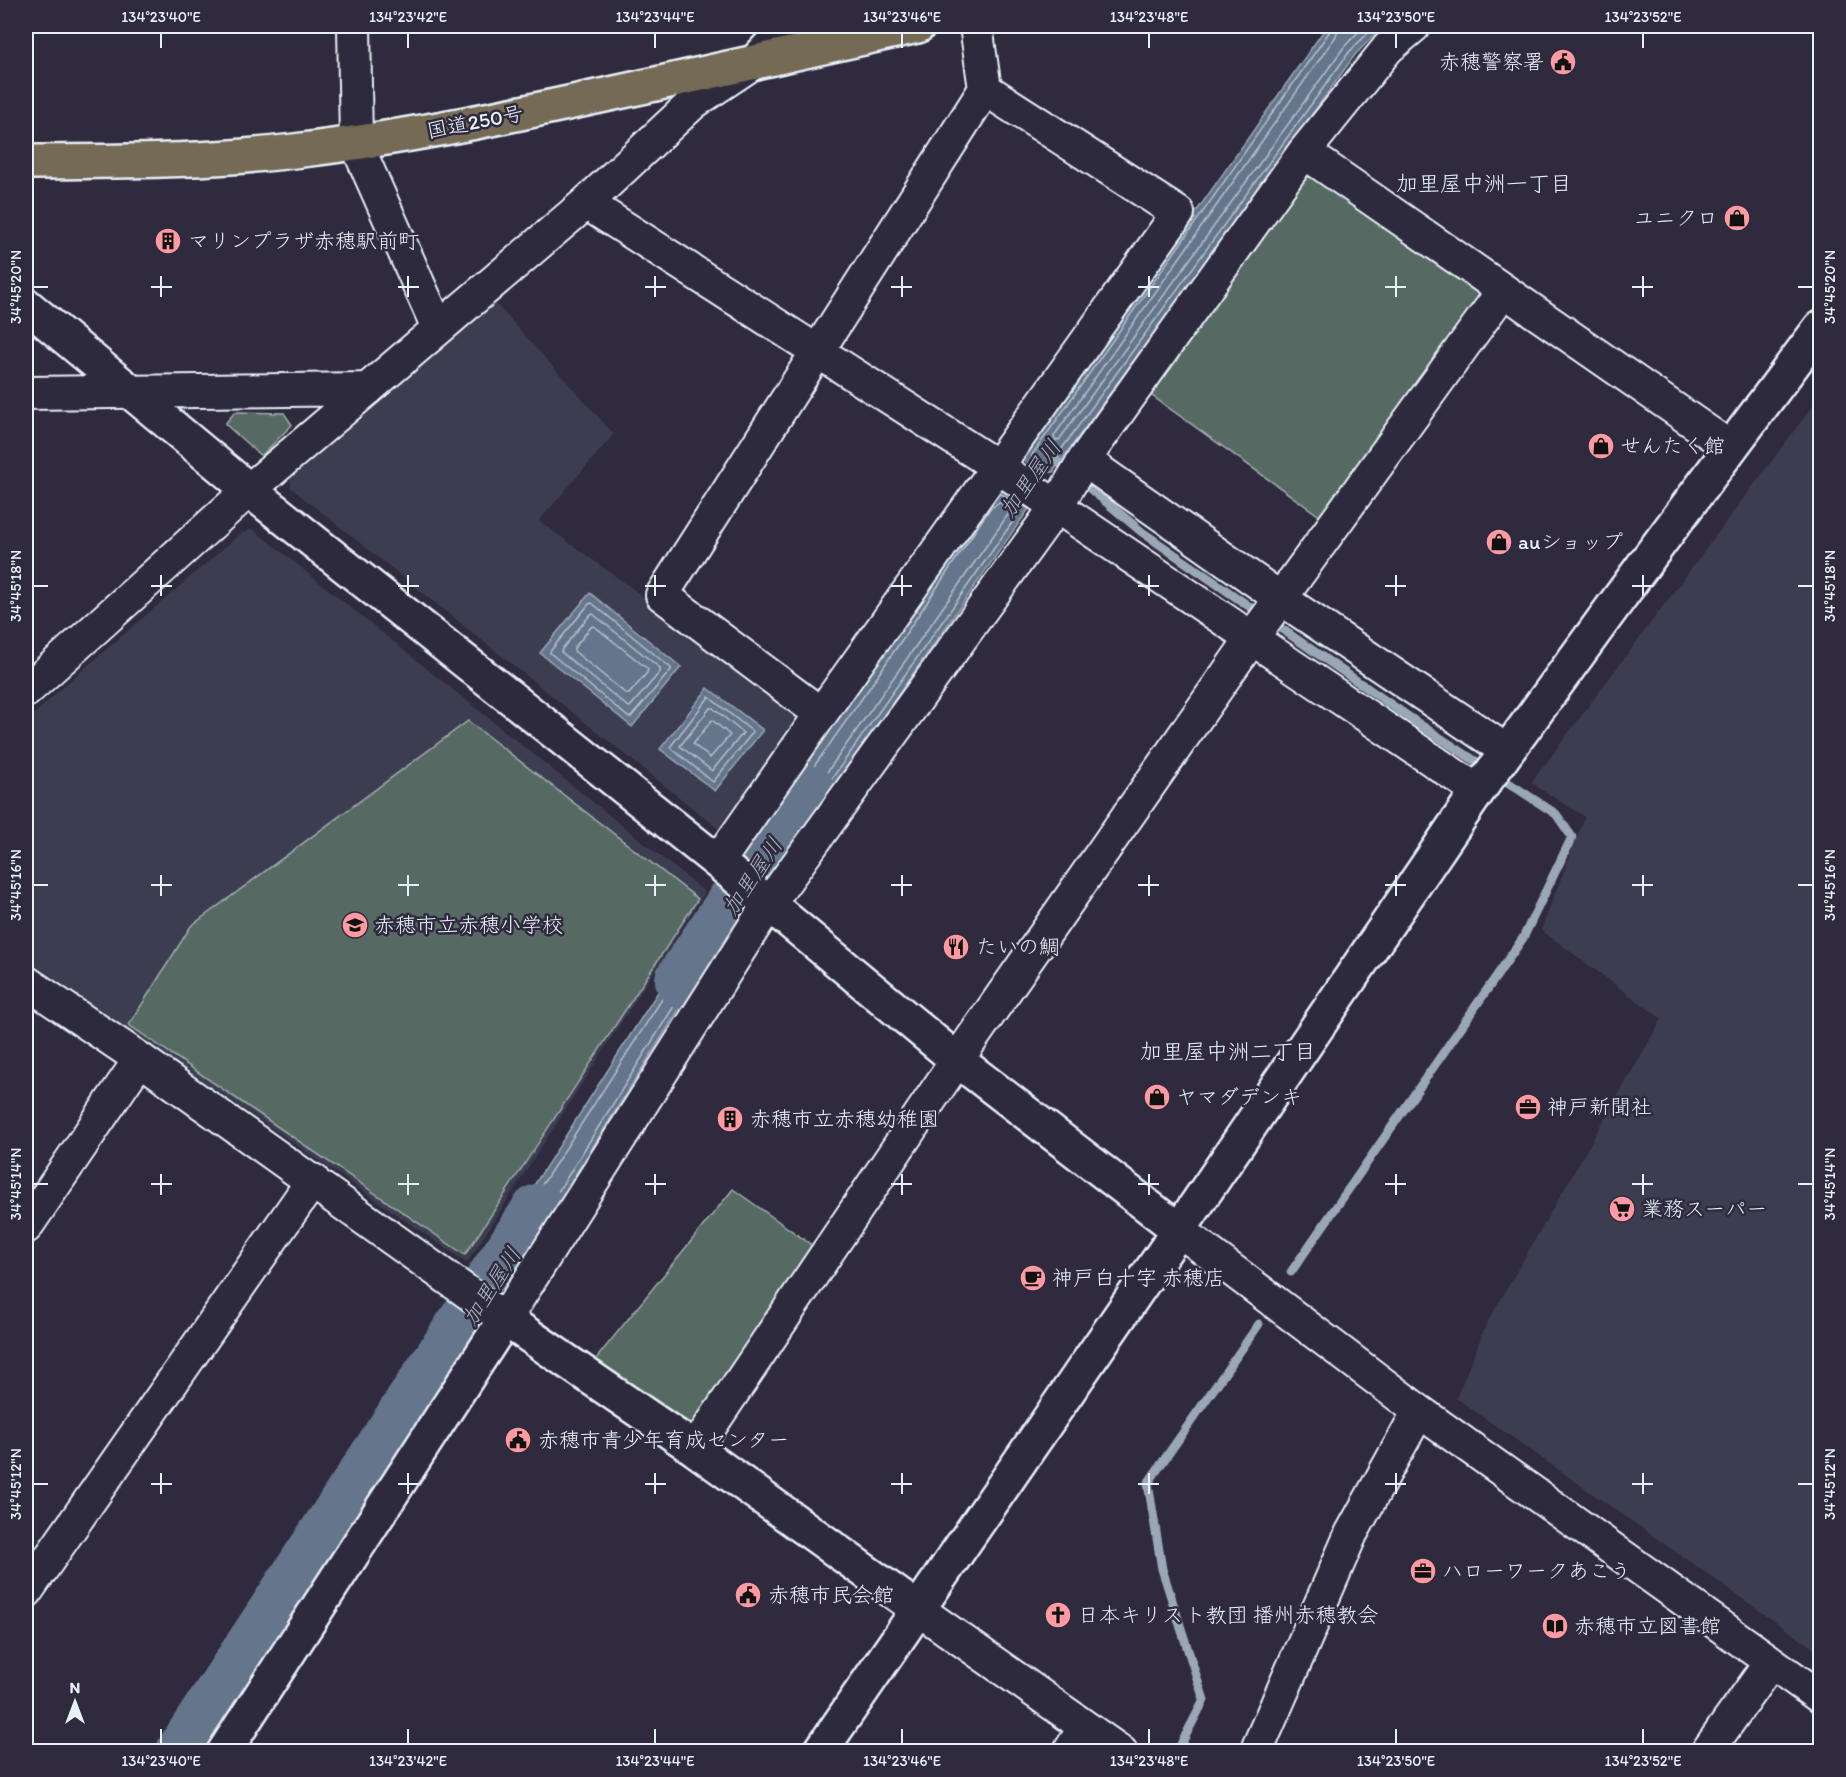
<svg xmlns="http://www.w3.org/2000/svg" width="1846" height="1777" font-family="Itim,'Klee One',sans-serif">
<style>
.built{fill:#3e3c51}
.green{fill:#576b64;stroke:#a0aeae;stroke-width:1.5}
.water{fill:#65768c;stroke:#99a7b7;stroke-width:1.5}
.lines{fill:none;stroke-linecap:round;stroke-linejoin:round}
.shore{stroke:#b4c0cd;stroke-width:1.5}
.stream{stroke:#99a7b7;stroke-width:9}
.river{stroke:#65768c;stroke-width:58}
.minor-casing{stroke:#e8f1f8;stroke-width:36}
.tertiary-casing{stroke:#e8f1f8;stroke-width:38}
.trunk-casing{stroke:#e8f1f8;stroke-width:38}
.minor{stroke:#2f2a3d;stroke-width:32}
.tertiary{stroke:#2f2a3d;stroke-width:33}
.trunk{stroke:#756b55;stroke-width:33}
.ticks{fill:none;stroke:#e8f1f8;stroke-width:2}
.labels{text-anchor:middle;stroke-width:5;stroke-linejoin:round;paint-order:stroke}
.poi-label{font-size:21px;fill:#e8f1f8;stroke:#2f2a3d;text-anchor:start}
.street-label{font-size:21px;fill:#e8f1f8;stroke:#2f2a3d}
.neighbourhood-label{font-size:22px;fill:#e8f1f8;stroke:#2f2a3d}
.water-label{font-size:22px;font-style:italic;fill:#a6b4c2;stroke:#2f2a3d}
.neatline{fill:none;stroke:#e8f1f8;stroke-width:2}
.ticks-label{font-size:15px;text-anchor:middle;fill:#e8f1f8}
</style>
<rect width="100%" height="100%" fill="#2f2a3d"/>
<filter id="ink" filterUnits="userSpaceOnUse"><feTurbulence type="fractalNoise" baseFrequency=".0167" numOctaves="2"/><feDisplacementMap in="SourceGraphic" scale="12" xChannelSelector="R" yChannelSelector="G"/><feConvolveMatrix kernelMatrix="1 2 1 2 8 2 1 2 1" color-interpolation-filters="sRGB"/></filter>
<g filter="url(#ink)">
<path class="built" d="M 496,304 L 614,434 L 539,521 L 798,708 L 798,726 L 725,834 L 291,488 L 290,475 Z
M 1820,396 L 1820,1653 L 1456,1398 L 1487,1323 L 1662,1019 L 1541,930 L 1585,817 L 1531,783 Z
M 253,529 L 705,892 L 467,1263 L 26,959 L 26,722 L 64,686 L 240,534 Z"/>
<path class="green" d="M 1316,175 L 1478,287 L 1479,305 L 1325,520 L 1148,393 L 1302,179 Z
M 235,412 L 284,413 L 292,425 L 261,456 L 225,424 Z
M 468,721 L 698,899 L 465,1255 L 129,1025 L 191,926 Z
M 733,1189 L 813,1246 L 696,1428 L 595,1360 Z"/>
<path class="water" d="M 1327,26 L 1383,26 L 1355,55 L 1053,472 L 1041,473 L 1022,459 Z
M 998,484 L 1031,506 L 779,864 L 769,867 L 742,844 Z
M 590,593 L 681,667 L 632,727 L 540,653 Z
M 708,688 L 763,730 L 715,791 L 660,749 Z
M 715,903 L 735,920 L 508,1282 L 496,1283 L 479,1271 Z"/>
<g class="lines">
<path class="shore" d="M 1331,26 L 1330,31 L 1032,455 L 1032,459 L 1042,466 L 1050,465 L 1350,51 L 1375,26
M 1339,26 L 1336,36 L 1054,436 L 1055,440 L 1059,440 L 1344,47 L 1364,26
M 999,502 L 1010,509 L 1010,512 L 773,849 L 769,849 L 762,843 L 762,840 L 870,687 L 989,510 Z
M 592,603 L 671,668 L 671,670 L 631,717 L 628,717 L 550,653 L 551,650 L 589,604 Z
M 593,614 L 660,668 L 660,672 L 630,707 L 627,706 L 561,652 L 562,649 L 590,615 Z
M 594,626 L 648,669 L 647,673 L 629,694 L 626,694 L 574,651 L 574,648 L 591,627 Z
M 709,697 L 753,732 L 713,782 L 670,747 Z
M 710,708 L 713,708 L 743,733 L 712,771 L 680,746 Z
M 712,720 L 730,735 L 710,758 L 693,744 Z
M 751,844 L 770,860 L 776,858 L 1021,510 L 1020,506 L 1000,493
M 717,914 L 726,920 L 726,923 L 506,1275 L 497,1277 L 489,1271 L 489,1267 Z"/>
<path class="stream" d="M 1051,456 L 1142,532 L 1419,724 L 1556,814 L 1572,837 L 1523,938 L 1291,1272
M 1177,1752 L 1204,1700 L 1162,1569 L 1148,1483 L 1259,1324"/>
<path class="river" d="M 684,980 L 808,794
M 185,1752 L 539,1213"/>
<defs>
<path id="minor" d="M 354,26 L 356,143 L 438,328
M 1304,152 L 1731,448
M 586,203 L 998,467 L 1478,791
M 26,393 L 368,389
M 1084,460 L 1280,598 L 1507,751
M 26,691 L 249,490 L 586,203 L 693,103 L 753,63
M 821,714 L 662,595 L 985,89 L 976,26
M 718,862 L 821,714 L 1178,213 L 985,89
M 26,982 L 140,1059 L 505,1319 L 768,905 L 1056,507 L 1084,460 L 1304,152 L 1388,48 L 1414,26
M 26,1227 L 140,1059
M 1179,1230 L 1419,1411 L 1820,1697
M 695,1449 L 957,1060 L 1252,638 L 1503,291
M 26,1592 L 313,1180
M 919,1610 L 1121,1752
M 1069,1752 L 1085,1727
M 1256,1752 L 1351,1534 L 1419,1411
M 1707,1752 L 1770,1663"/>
<path id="tertiary" d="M 755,62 L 788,26
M 26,305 L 249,490 L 718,862 L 957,1060 L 1179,1230
M 224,1752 L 505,1319 L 695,1449 L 919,1610
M 820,1752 L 1179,1230 L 1478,791 L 1653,552 L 1820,328"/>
<path id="trunk" d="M 26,162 C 114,161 205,162 294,151 C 414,137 533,111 651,85 C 740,65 829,45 918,26"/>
</defs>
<use href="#minor" class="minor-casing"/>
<use href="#tertiary" class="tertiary-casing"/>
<use href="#trunk" class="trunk-casing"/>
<use href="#minor" class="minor"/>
<use href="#tertiary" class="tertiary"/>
<use href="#trunk" class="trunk"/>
</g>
</g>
<path class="ticks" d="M 161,33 L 161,48M 408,33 L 408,48M 655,33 L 655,48M 902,33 L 902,48M 1149,33 L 1149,48M 1396,33 L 1396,48M 1643,33 L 1643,48M 161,276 L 161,297M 408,276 L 408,297M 655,276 L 655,297M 902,276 L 902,297M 1149,276 L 1149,297M 1396,276 L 1396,297M 1643,276 L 1643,297M 33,287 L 48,287M 151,287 L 172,287M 398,287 L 419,287M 645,287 L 666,287M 891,287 L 912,287M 1138,287 L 1159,287M 1385,287 L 1406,287M 1632,287 L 1653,287M 1798,287 L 1813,287M 161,575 L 161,596M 408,575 L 408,596M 655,575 L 655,596M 902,575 L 902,596M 1149,575 L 1149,596M 1396,575 L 1396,596M 1643,575 L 1643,596M 33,586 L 48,586M 151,586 L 172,586M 398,586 L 419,586M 645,586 L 666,586M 891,586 L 912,586M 1138,586 L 1159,586M 1385,586 L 1406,586M 1632,586 L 1653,586M 1798,586 L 1813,586M 161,875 L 161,896M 408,875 L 408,896M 655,875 L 655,896M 902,875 L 902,896M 1149,875 L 1149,896M 1396,875 L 1396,896M 1643,875 L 1643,896M 33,885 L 48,885M 151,885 L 172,885M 398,885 L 419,885M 645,885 L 666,885M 891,885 L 912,885M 1138,885 L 1159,885M 1385,885 L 1406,885M 1632,885 L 1653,885M 1798,885 L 1813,885M 161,1174 L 161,1195M 408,1174 L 408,1195M 655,1174 L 655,1195M 902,1174 L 902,1195M 1149,1174 L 1149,1195M 1396,1174 L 1396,1195M 1643,1174 L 1643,1195M 33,1184 L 48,1184M 151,1184 L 172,1184M 398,1184 L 419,1184M 645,1184 L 666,1184M 891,1184 L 912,1184M 1138,1184 L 1159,1184M 1385,1184 L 1406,1184M 1632,1184 L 1653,1184M 1798,1184 L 1813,1184M 161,1473 L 161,1494M 408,1473 L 408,1494M 655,1473 L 655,1494M 902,1473 L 902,1494M 1149,1473 L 1149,1494M 1396,1473 L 1396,1494M 1643,1473 L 1643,1494M 33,1484 L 48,1484M 151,1484 L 172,1484M 398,1484 L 419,1484M 645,1484 L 666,1484M 891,1484 L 912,1484M 1138,1484 L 1159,1484M 1385,1484 L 1406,1484M 1632,1484 L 1653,1484M 1798,1484 L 1813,1484M 161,1729 L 161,1744M 408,1729 L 408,1744M 655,1729 L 655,1744M 902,1729 L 902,1744M 1149,1729 L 1149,1744M 1396,1729 L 1396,1744M 1643,1729 L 1643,1744"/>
<defs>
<symbol id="civic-disc" viewBox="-11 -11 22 22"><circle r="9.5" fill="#ff9aa2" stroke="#2f2a3d"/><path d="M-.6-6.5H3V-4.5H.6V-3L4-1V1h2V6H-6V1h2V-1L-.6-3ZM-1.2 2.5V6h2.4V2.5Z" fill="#111"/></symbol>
<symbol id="shop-disc" viewBox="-11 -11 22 22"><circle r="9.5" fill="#ff9aa2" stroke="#2f2a3d"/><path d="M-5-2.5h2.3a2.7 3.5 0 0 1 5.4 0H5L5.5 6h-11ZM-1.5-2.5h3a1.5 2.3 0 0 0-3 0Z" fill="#111"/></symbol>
<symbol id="building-disc" viewBox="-11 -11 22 22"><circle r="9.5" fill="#ff9aa2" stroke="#2f2a3d"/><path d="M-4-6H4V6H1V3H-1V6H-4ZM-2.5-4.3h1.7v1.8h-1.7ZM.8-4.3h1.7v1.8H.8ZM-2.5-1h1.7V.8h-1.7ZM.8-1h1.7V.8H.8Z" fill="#111"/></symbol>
<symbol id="school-disc" viewBox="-11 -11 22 22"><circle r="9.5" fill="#ff9aa2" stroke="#2f2a3d"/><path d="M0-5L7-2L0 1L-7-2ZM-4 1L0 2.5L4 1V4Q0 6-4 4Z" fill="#111"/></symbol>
<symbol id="restaurant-disc" viewBox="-11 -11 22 22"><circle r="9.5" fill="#ff9aa2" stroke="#2f2a3d"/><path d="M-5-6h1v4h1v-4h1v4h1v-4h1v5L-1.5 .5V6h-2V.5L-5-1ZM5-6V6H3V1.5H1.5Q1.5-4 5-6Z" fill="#111"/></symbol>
<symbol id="office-disc" viewBox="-11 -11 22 22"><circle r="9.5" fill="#ff9aa2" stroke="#2f2a3d"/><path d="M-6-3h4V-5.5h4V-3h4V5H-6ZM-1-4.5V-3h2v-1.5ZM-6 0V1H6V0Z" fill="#111"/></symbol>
<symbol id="supermarket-disc" viewBox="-11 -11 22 22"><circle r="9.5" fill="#ff9aa2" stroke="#2f2a3d"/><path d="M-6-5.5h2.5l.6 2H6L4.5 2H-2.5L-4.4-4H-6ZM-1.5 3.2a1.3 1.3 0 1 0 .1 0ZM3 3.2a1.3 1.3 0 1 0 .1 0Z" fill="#111"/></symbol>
<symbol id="cafe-disc" viewBox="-11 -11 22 22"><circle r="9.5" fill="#ff9aa2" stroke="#2f2a3d"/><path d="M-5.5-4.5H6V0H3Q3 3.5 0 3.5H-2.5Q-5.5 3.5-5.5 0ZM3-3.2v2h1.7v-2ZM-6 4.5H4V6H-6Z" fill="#111"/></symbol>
<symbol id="church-disc" viewBox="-11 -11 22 22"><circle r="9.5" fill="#ff9aa2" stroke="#2f2a3d"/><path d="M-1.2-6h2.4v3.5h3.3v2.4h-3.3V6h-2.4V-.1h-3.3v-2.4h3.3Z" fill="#111"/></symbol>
<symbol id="library-disc" viewBox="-11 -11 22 22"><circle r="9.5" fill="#ff9aa2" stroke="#2f2a3d"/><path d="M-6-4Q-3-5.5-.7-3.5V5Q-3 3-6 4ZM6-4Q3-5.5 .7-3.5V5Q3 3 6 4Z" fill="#111"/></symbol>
</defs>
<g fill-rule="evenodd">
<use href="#civic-disc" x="1548" y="47" width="30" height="30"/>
<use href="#shop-disc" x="1722" y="203" width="30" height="30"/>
<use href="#building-disc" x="153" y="226" width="30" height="30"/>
<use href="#shop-disc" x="1586" y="431" width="30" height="30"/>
<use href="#shop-disc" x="1484" y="527" width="30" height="30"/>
<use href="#school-disc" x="340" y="910" width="30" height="30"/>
<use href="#restaurant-disc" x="941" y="932" width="30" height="30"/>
<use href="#shop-disc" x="1142" y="1082" width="30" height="30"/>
<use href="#office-disc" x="1513" y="1092" width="30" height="30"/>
<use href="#building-disc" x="715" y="1104" width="30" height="30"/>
<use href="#supermarket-disc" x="1607" y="1194" width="30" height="30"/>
<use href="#cafe-disc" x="1018" y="1263" width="30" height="30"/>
<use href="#civic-disc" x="503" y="1425" width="30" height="30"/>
<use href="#office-disc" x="1408" y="1556" width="30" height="30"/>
<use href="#civic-disc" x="733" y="1580" width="30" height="30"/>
<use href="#church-disc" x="1043" y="1600" width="30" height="30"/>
<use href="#library-disc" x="1540" y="1611" width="30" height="30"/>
</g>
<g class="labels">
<g class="poi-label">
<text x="1544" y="69" text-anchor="end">赤穂警察署</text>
<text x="1718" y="225" text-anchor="end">ユニクロ</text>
<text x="188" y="248">マリンプラザ赤穂駅前町</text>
<text x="1620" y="453">せんたく館</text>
<text x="1518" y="549">auショップ</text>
<text x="374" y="932">赤穂市立赤穂小学校</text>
<text x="976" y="954">たいの鯛</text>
<text x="1176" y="1104">ヤマダデンキ</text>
<text x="1547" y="1114">神戸新聞社</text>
<text x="750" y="1126">赤穂市立赤穂幼稚園</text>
<text x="1642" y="1216">業務スーパー</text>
<text x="1052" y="1285">神戸白十字 赤穂店</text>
<text x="538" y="1447">赤穂市青少年育成センター</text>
<text x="1442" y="1578">ハローワークあこう</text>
<text x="768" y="1602">赤穂市民会館</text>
<text x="1078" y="1622">日本キリスト教団 播州赤穂教会</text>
<text x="1574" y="1633">赤穂市立図書館</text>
</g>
<g class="street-label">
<text transform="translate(475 122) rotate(-11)" y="7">国道250号</text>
</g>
<g class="neighbourhood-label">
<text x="1484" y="191">加里屋中洲一丁目</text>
<text x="1228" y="1059">加里屋中洲二丁目</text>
</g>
<g class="water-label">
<text transform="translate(1030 478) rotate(-55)" y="8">加里屋川</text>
<text transform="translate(752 876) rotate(-56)" y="8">加里屋川</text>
<text transform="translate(491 1286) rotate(-57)" y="8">加里屋川</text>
</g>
</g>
<rect width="1846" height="1777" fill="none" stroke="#2f2a3d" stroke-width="66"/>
<g transform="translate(75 1702)" stroke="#2f2a3d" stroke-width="4.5" paint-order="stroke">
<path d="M0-4.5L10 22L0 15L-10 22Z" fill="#e8f1f8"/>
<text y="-9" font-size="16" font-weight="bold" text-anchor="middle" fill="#e8f1f8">N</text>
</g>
<rect x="33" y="33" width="1780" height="1711" class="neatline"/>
<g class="ticks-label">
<text x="161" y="22">134°23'40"E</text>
<text x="408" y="22">134°23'42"E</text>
<text x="655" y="22">134°23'44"E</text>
<text x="902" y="22">134°23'46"E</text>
<text x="1149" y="22">134°23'48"E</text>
<text x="1396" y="22">134°23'50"E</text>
<text x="1643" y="22">134°23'52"E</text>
<text transform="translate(16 287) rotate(-90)" y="5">34°45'20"N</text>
<text transform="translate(1830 287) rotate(-90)" y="5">34°45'20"N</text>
<text transform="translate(16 586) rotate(-90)" y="5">34°45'18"N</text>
<text transform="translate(1830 586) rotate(-90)" y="5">34°45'18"N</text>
<text transform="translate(16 885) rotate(-90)" y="5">34°45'16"N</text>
<text transform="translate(1830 885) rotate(-90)" y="5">34°45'16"N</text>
<text transform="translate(16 1184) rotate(-90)" y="5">34°45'14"N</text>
<text transform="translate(1830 1184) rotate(-90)" y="5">34°45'14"N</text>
<text transform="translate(16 1484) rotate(-90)" y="5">34°45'12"N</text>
<text transform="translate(1830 1484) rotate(-90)" y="5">34°45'12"N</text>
<text x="161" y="1766">134°23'40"E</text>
<text x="408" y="1766">134°23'42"E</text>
<text x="655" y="1766">134°23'44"E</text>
<text x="902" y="1766">134°23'46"E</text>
<text x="1149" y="1766">134°23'48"E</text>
<text x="1396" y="1766">134°23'50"E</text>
<text x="1643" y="1766">134°23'52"E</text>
</g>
</svg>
